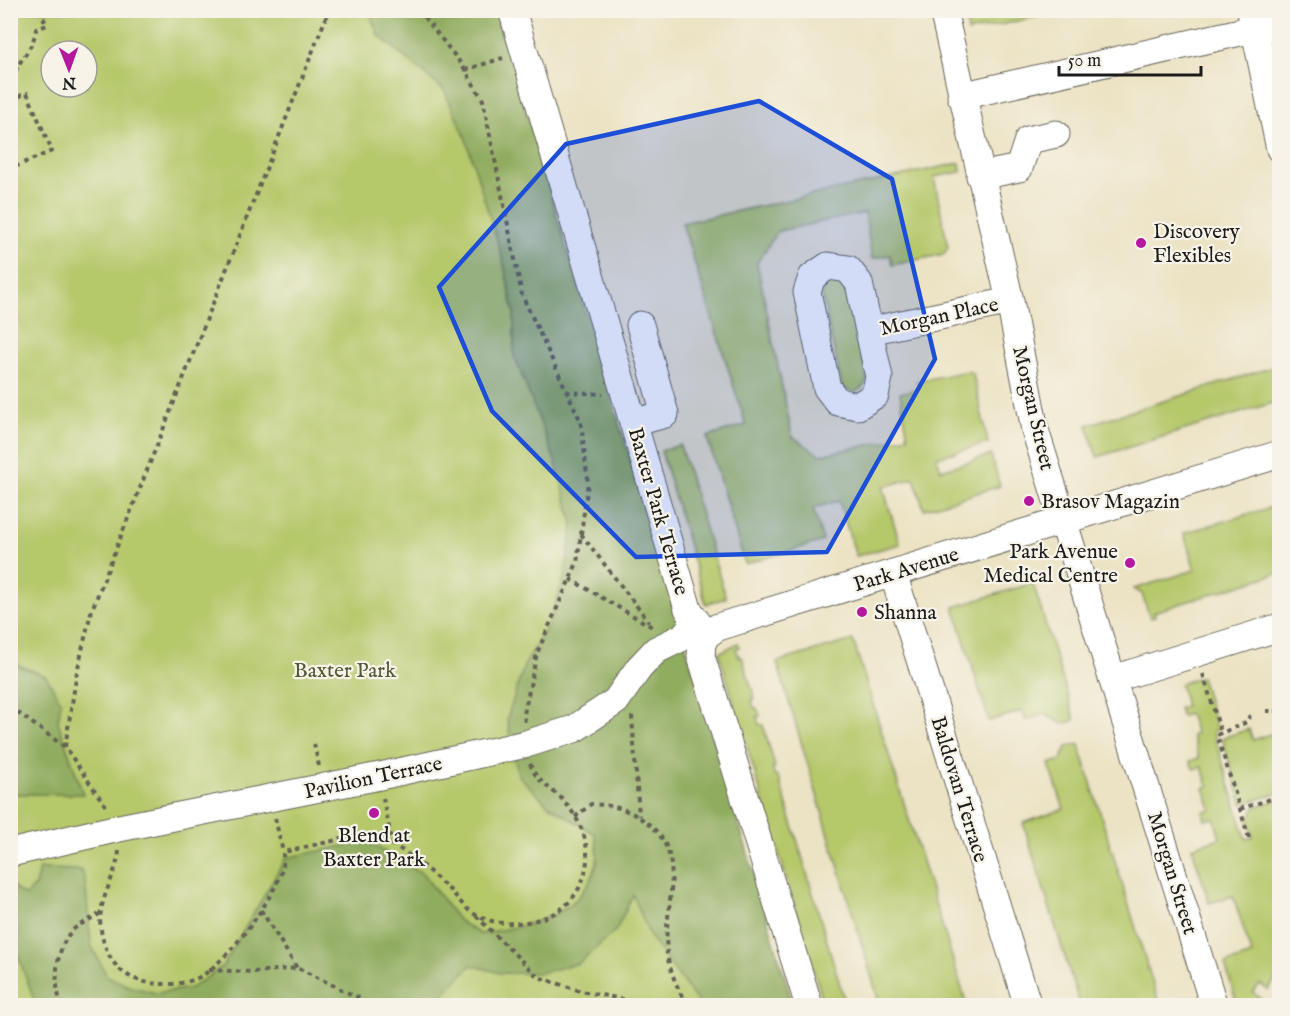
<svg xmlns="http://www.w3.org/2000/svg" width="1290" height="1016" font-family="'IM FELL English',serif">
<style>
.green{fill:#b5c86b;stroke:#687244;stroke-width:1.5;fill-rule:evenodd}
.forest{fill:#90ac5f;stroke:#56643e;stroke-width:1.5}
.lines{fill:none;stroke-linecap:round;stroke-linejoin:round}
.minor-casing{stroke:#656257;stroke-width:29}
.path{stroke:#656257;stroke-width:4;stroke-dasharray:4.5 4.5;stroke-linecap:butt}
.minor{stroke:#fff;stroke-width:27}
.marked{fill:#1d4ed8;fill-opacity:0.2;stroke:#1d4ed8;stroke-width:4.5;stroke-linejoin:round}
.poi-dot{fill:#b5179e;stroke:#f7f3e8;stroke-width:2}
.labels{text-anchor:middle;stroke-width:4.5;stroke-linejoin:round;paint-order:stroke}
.poi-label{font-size:21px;fill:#1c1c1c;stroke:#f7f3e8;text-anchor:start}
.street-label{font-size:21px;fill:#1c1c1c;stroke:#f7f3e8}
.park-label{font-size:21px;fill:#525838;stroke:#f7f3e8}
</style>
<rect width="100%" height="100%" fill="#f7f3e8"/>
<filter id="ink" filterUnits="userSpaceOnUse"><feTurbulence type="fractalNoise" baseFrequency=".0167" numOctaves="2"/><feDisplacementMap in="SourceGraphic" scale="12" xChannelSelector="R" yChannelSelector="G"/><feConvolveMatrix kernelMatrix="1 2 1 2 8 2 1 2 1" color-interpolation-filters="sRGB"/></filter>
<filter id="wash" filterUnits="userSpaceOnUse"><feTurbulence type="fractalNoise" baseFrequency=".008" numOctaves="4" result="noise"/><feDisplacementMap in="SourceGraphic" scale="24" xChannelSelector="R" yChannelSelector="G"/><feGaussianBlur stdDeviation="1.35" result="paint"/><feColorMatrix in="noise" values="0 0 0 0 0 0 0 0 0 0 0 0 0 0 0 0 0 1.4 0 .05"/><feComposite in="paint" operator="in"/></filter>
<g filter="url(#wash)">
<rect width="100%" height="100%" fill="#ece3c4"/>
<path class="green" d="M 965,10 L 1063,10 L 1063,11 L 968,32 Z
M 11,11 L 496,11 L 793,1005 L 11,1005 ZM 51,51 L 87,51 L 87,87 L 51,87 Z
M 960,163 L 961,172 L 934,177 L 948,247 L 944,254 L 892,265 L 890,255 L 872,259 L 865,213 L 778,231 L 757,263 L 792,436 L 820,455 L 908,437 L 900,393 L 918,389 L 917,381 L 968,371 L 973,374 L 988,443 L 937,457 L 941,470 L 991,455 L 1000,486 L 924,509 L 914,478 L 883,487 L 900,544 L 856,556 L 839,501 L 813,508 L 823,541 L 745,564 L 707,437 L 746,425 L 682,223 Z
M 832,279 L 840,280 L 847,286 L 867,380 C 861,393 852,395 842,386 L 821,291 L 825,282 Z
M 1279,365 L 1279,401 L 1097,457 L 1087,425 Z
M 680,445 L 726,598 L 706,604 L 661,451 Z
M 1279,505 L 1279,573 L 1154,612 L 1155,617 L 1150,618 L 1142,594 L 1134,589 L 1195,570 L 1184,533 Z
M 1033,583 L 1075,720 L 1063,724 L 1045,714 L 1026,720 L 1022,711 L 989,721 L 954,607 Z
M 853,640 L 967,1005 L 880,1005 L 777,662 Z
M 738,643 L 740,647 L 736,649 L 739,657 L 742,657 L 755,699 L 752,700 L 754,708 L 757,708 L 760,716 L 757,717 L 759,725 L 763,725 L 775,767 L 772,768 L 775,776 L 778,776 L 779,779 L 846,1005 L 824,1005 L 719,653 Z
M 1201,677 L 1217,730 L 1213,731 L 1246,839 L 1253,837 L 1248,820 L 1255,807 L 1279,799 L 1279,974 L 1268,990 L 1260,984 L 1253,992 L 1261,999 L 1256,1005 L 1237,1004 L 1225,964 L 1252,955 L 1233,896 L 1209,903 L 1192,847 L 1220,838 L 1214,818 L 1205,820 L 1203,812 L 1211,809 L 1204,788 L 1208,786 L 1202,767 L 1193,769 L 1190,761 L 1199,758 L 1192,736 L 1196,734 L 1189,714 L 1181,716 L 1179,708 L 1186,706 L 1180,684 Z
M 1249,729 L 1253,740 L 1279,731 L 1279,793 L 1242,804 L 1222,738 Z
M 1079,744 L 1153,984 L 1160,1005 L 1080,1005 L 1023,823 L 1064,809 L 1049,764 L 1061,760 L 1067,747 Z"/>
<path class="forest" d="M 369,11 L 496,11 L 793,1005 L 700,1005 L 651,939 L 633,895 L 616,930 L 579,963 L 540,973 L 500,973 L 471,965 L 433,1005 L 36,1005 L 11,936 L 11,883 L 16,890 L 26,896 L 35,886 L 39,869 L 81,870 L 85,879 L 91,945 L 107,976 L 128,986 L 156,993 L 191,988 L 223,966 L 286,858 L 367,841 L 423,874 L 459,921 L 480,934 C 529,925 583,918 597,862 C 599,854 596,843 595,834 L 548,805 L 518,775 L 507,719 L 524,666 L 548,625 L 565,576 L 573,524 L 556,463 L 514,355 L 514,312 L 503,260 L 465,136 L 444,90 L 378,35 Z
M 10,662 L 46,676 L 61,702 L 58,722 L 83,794 L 11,794 Z"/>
</g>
<g filter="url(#ink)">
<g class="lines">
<defs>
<path id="minor" d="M 512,10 L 688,609 L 706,635 L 702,644 L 701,656 L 809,1006
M 943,10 L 1010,301 L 1035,430 L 1214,1006
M 1251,12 L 1280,149
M 961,96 L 1280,23
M 980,176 L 1019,168 L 1028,140 L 1056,134
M 828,266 L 848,269 L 859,283 L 869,331 L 879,377 L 875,395 L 858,406 L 838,402 L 827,388 L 807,292 L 812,277 Z
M 869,331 L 1010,301
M 633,423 L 665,414 L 640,325
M 893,573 L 1028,1006
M 706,635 L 718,627 L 1280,454
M 1113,679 L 1280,627
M 10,853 L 119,828 L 380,776 L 526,744 L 574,729 L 616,701 L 639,668 L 656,650 L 683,637 L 695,622"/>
</defs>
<use href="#minor" class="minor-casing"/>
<path class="path" d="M 419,10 L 462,65 L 483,100 L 522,295 L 581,422 L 588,483 L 577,563 L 537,653 L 524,714 L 525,724
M 10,15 L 19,10
M 465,70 L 503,58
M 16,98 C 5,64 32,59 36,29 L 47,25 L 39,10
M 10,100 L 27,93 L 52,151 L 10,169
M 566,392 L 603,394
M 581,534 L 649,622
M 570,579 L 654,628
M 1203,674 L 1221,733
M 10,707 L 65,747 L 107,808
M 1266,711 L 1280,711
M 632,716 L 639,816
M 314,744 L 319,766
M 65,747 L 77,672 L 91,612 L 329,10
M 383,798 L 392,843
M 1240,809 L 1280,796
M 575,817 L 591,804 C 615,805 632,810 651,826 C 689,859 662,910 667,954 C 670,972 678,989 687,1006
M 275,818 L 283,852
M 1249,838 L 1217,735 L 1247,722 L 1250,715
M 119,851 C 116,878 96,902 101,930 C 107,968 130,985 167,984 C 180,984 196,981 206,973 C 234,952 270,903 282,871 C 284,865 283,858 283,852 C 300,849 359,833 372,836 C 403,845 429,871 453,893 C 459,900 467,911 476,915 C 502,930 549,924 569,902 C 583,887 590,865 586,844 C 583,828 574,812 563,800 C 551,788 535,781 530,763
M 261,910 L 297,968
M 476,916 L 538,977 L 581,991 L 657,1006
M 209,970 L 254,972 L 298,968 L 363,1000 L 369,1006
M 62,1006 C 53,985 55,952 70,933 C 76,925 92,919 101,913"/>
<use href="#minor" class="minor"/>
</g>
</g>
<path class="marked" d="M 759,101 L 892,179 L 935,359 L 827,552 L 636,557 L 492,411 L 439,287 L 566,144 Z"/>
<g class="poi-dot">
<circle cx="1141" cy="243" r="6"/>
<circle cx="1029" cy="501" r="6"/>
<circle cx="1130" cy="563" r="6"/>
<circle cx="862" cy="612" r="6"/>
<circle cx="374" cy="813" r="6"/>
</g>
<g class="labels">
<g class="poi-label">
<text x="1153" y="238">Discovery<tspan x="1153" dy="24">Flexibles</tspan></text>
<text x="1041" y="508">Brasov Magazin</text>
<text x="1118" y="558" text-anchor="end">Park Avenue<tspan x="1118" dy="24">Medical Centre</tspan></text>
<text x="874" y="619">Shanna</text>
<text x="374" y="842" text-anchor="middle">Blend at<tspan x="374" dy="24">Baxter Park</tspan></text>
</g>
<g class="street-label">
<text transform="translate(939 316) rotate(-12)" y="7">Morgan Place</text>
<text transform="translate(1034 408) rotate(77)" y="7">Morgan Street</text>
<text transform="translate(659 511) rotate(74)" y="7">Baxter Park Terrace</text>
<text transform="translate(906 569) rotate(-17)" y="7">Park Avenue</text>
<text transform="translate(373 777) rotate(-12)" y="7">Pavilion Terrace</text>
<text transform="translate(960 789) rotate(73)" y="7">Baldovan Terrace</text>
<text transform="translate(1173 873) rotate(73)" y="7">Morgan Street</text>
</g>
<g class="park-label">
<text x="345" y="677">Baxter Park</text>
</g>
</g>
<rect width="1290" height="1016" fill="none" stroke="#f7f3e8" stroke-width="36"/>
<g transform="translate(69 69) rotate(179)"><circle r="28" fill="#f7f3e8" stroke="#9f9d96" stroke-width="1.5"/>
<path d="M0-4.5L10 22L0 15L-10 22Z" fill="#b5179e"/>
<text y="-9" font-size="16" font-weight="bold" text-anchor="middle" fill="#1c1c1c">N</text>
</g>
<path d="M1059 66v9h142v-9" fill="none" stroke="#1c1c1c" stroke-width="3"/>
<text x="1068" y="66" font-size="18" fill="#1c1c1c" stroke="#f7f3e8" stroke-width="4.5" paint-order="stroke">50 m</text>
</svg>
